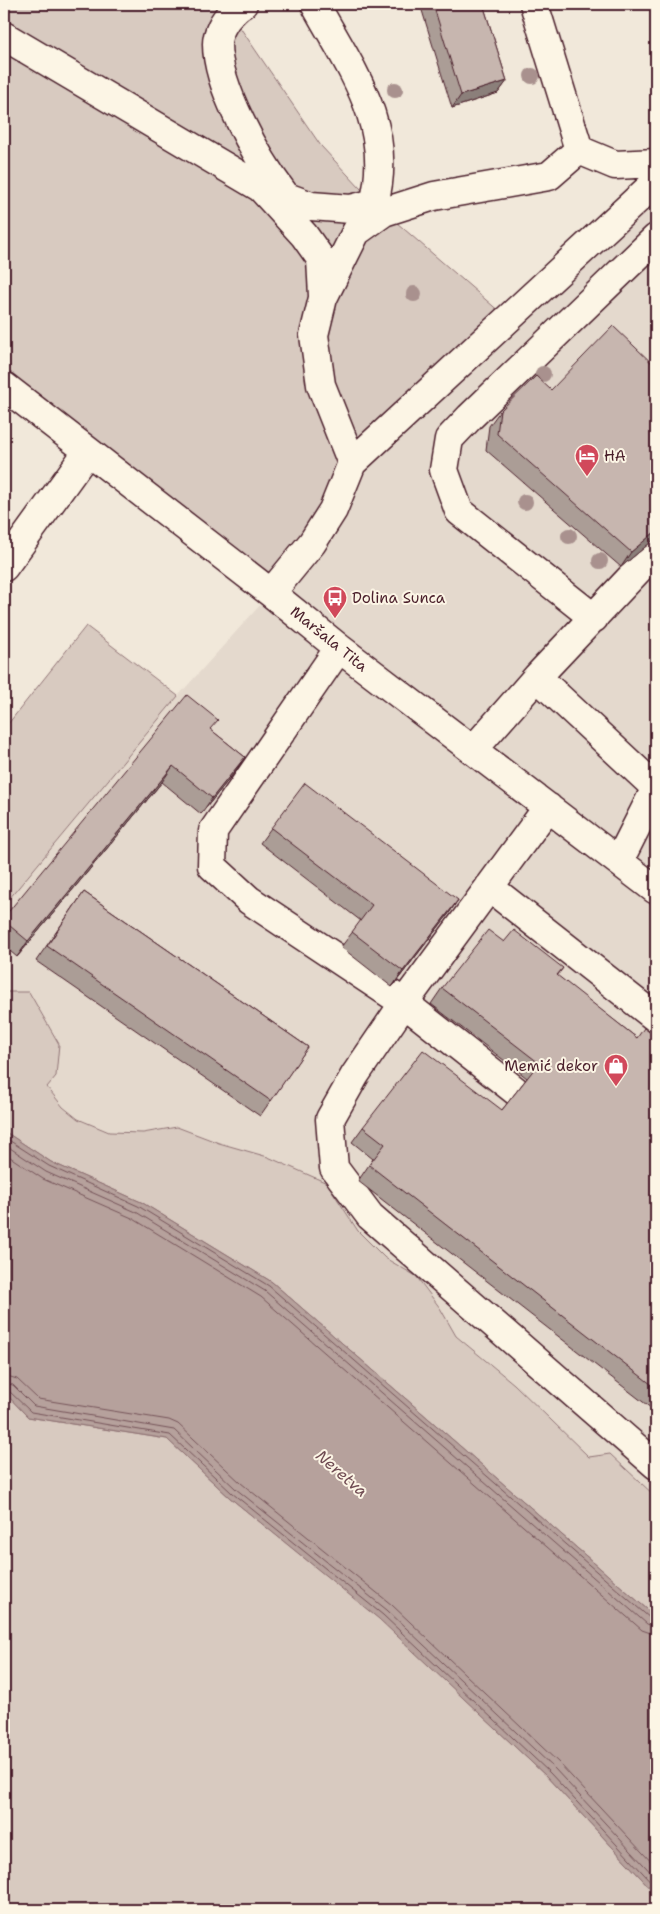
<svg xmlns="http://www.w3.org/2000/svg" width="660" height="1914" font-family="'Shantell Sans',sans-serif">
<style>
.built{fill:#e4d9cd}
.green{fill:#d8cac0;stroke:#917476}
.water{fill:#b6a19c;stroke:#8b6d6f}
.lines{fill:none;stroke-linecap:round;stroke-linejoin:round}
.shore{stroke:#755358;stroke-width:1}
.minor-casing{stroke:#4a1f2b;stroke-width:31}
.minor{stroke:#fcf5e5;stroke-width:28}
.tree{fill:#a9918e}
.wall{fill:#ab9d96;stroke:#4a1f2b}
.shaded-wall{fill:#8b7f7a;stroke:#4a1f2b}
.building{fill:#c7b6af;stroke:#4a1f2b}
.labels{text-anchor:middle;stroke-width:4;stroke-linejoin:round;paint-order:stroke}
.poi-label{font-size:15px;fill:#4a1f2b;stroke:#fcf5e5;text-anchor:start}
.street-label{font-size:15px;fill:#4a1f2b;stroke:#fcf5e5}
.water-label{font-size:16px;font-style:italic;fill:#704c53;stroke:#fcf5e5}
</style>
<rect width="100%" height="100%" fill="#f1e8da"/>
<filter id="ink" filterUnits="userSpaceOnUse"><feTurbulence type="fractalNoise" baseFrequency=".02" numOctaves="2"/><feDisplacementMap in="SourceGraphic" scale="10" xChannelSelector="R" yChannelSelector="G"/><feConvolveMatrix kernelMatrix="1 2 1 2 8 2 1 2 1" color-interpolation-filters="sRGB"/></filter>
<g filter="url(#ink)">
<path class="built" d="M 656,182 L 656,1497 L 610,1454 L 589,1458 L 514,1384 L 456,1336 L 440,1308 L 416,1276 L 385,1258 L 358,1231 L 327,1183 L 177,1127 L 143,1133 L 109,1132 L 78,1119 L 63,1107 L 47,1087 L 59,1044 L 29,992 L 6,992 L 4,1001 L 4,905 L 178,696 L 271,593 L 352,463 Z"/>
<path class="green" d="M 4,4 L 224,4 L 321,146 L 374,203 L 508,319 L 377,441 L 271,593 L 4,386 Z
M 86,626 L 178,696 L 4,905 L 4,729 Z
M 6,992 L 29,992 L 59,1044 L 56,1076 L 47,1087 L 63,1107 L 78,1119 L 109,1132 L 143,1133 L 177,1127 L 219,1143 L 268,1157 L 327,1183 L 358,1231 L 385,1258 L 416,1276 L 440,1308 L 456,1336 L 514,1384 L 589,1457 L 610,1454 L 656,1497 L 656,1617 L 272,1282 L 141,1202 L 51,1162 L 4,1131 L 4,1001 Z
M 4,1392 L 28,1417 L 167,1439 L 229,1497 L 379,1618 L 546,1776 L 656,1894 L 656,1910 L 4,1910 Z"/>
<path class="water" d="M 4,1131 L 51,1162 L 141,1202 L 272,1282 L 656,1617 L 656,1894 L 546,1776 L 379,1619 L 229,1497 L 167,1439 L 28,1417 L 4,1392 Z"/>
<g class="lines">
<path class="shore" d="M 4,1137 L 49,1166 L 138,1206 L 269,1286 L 651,1619 L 656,1621
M 4,1144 L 46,1172 L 136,1212 L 265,1291 L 647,1624 L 656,1627
M 4,1153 L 43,1179 L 132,1218 L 261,1297 L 642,1630 L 656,1635
M 4,1375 L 17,1379 L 38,1399 L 169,1420 L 178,1424 L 241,1483 L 392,1605 L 559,1763 L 656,1867
M 4,1383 L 13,1385 L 34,1406 L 174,1430 L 236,1489 L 387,1610 L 554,1768 L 656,1878
M 4,1389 L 9,1391 L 31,1412 L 170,1435 L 232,1493 L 383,1615 L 550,1773 L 656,1887"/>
<defs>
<path id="minor" d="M 243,4 C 238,6 235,10 231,14 C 224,20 217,34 217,44 C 217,87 258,160 284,194
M 315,4 C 350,68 395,126 374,203
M 534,4 L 579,150 L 615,165 L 656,163
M 4,36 L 261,188 L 304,235 L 321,259 L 323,296
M 265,189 L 311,206 L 351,209 L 374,203 L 384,212
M 4,386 L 271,593 L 339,648 L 656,890
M 352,463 L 321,385 L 314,335 L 323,298 L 356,232 L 384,212 L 434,196 L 549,176 L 579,150
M 4,567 L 88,451
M 271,593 L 312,543 L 333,510 L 352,463 L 656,182
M 594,618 L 459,511 L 444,470 L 449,439 L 470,417 L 656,238
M 339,648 L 213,831 L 212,866 L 249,900 L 404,1003 L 545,1114
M 537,677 L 656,788
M 473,750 L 537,677 L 656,551
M 548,807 L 404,1003 L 355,1075 L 330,1119 L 334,1168 L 370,1216 L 656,1465
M 619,861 L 656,788
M 489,887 L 656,1018"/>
</defs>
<use href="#minor" class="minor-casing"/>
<use href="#minor" class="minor"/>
</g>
<g class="tree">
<circle cx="532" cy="76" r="8"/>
<circle cx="395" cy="90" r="8"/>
<circle cx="414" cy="294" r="8"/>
<circle cx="543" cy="374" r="8"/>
<circle cx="525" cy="502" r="8"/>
<circle cx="569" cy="536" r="8"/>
<circle cx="600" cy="561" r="8"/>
</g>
<path class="wall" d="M 420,4 L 483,4 L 507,81 L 498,93 L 452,108 Z
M 551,390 L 656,538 L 621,567 L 486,450 L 489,426 L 500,411 Z
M 211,730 L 245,757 L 234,773 L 201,814 L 162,782 L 17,957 L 4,946 L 4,917 Z
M 271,828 L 458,900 L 447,916 L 392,987 L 341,947 L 361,921 L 260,843 Z
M 84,892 L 308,1047 L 260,1116 L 36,961 Z
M 504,942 L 563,968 L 557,976 L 637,1038 L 656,1037 L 656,1412 L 358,1181 L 373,1159 L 352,1142 L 363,1127 L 502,1110 L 527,1078 L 431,1004 L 442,988 Z"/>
<path class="shaded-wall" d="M 507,81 L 498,93 L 452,108 L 461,95 Z
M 656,531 L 656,538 L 621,567 L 631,552 Z
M 245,757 L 234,773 L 201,814 L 212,798 Z
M 173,766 L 162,782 L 17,957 L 28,941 Z
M 458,900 L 447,916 L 392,987 L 403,971 Z"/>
<path class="building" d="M 433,4 L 483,4 L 507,81 L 461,95 Z
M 613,326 L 656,367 L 656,531 L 631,552 L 497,434 L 500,411 L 536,376 L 551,390 Z
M 187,695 L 218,720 L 210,729 L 245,757 L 212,798 L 173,766 L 28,941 L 4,921 L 4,917 Z
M 305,783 L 458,900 L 403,971 L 352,932 L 372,905 L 271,828 Z
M 84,892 L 308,1047 L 271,1101 L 47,946 Z
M 488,930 L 504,942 L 514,930 L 563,968 L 557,975 L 637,1038 L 644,1028 L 656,1037 L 656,1388 L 369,1165 L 385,1144 L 363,1127 L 423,1050 L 502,1110 L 539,1063 L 442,988 Z"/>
</g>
<defs>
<symbol id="hotel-pin" viewBox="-11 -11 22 30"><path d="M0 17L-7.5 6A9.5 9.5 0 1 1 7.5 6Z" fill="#d1495b" stroke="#fcf5e5"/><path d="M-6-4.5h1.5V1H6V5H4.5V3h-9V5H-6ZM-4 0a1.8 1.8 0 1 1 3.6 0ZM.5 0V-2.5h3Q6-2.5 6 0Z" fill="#fff"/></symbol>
<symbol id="bus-pin" viewBox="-11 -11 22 30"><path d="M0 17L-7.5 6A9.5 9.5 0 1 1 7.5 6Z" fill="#d1495b" stroke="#fcf5e5"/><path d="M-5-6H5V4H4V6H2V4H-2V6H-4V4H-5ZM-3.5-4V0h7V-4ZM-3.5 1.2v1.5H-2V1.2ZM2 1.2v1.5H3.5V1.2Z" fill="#fff"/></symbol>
<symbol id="shop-pin" viewBox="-11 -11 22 30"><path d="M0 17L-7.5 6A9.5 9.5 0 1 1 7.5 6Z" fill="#d1495b" stroke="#fcf5e5"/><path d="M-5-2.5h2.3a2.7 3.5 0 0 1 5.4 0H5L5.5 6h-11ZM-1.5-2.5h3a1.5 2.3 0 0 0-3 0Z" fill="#fff"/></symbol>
</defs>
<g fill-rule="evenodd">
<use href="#hotel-pin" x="573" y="442" width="28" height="38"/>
<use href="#bus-pin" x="321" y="584" width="28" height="38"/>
<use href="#shop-pin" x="602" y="1052" width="28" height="38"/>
</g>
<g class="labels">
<g class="poi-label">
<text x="604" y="461">HA</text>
<text x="352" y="603">Dolina Sunca</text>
<text x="598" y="1071" text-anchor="end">Memić dekor</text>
</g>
<g class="street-label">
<text transform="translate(329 639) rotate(39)" y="5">Maršala Tita</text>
</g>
<g class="water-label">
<text transform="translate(342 1473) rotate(41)" y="6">Neretva</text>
</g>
</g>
<rect width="660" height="1914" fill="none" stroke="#fcf5e5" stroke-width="20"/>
<rect x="10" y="10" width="640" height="1894" fill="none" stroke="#4a1f2b" stroke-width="2" filter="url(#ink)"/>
</svg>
